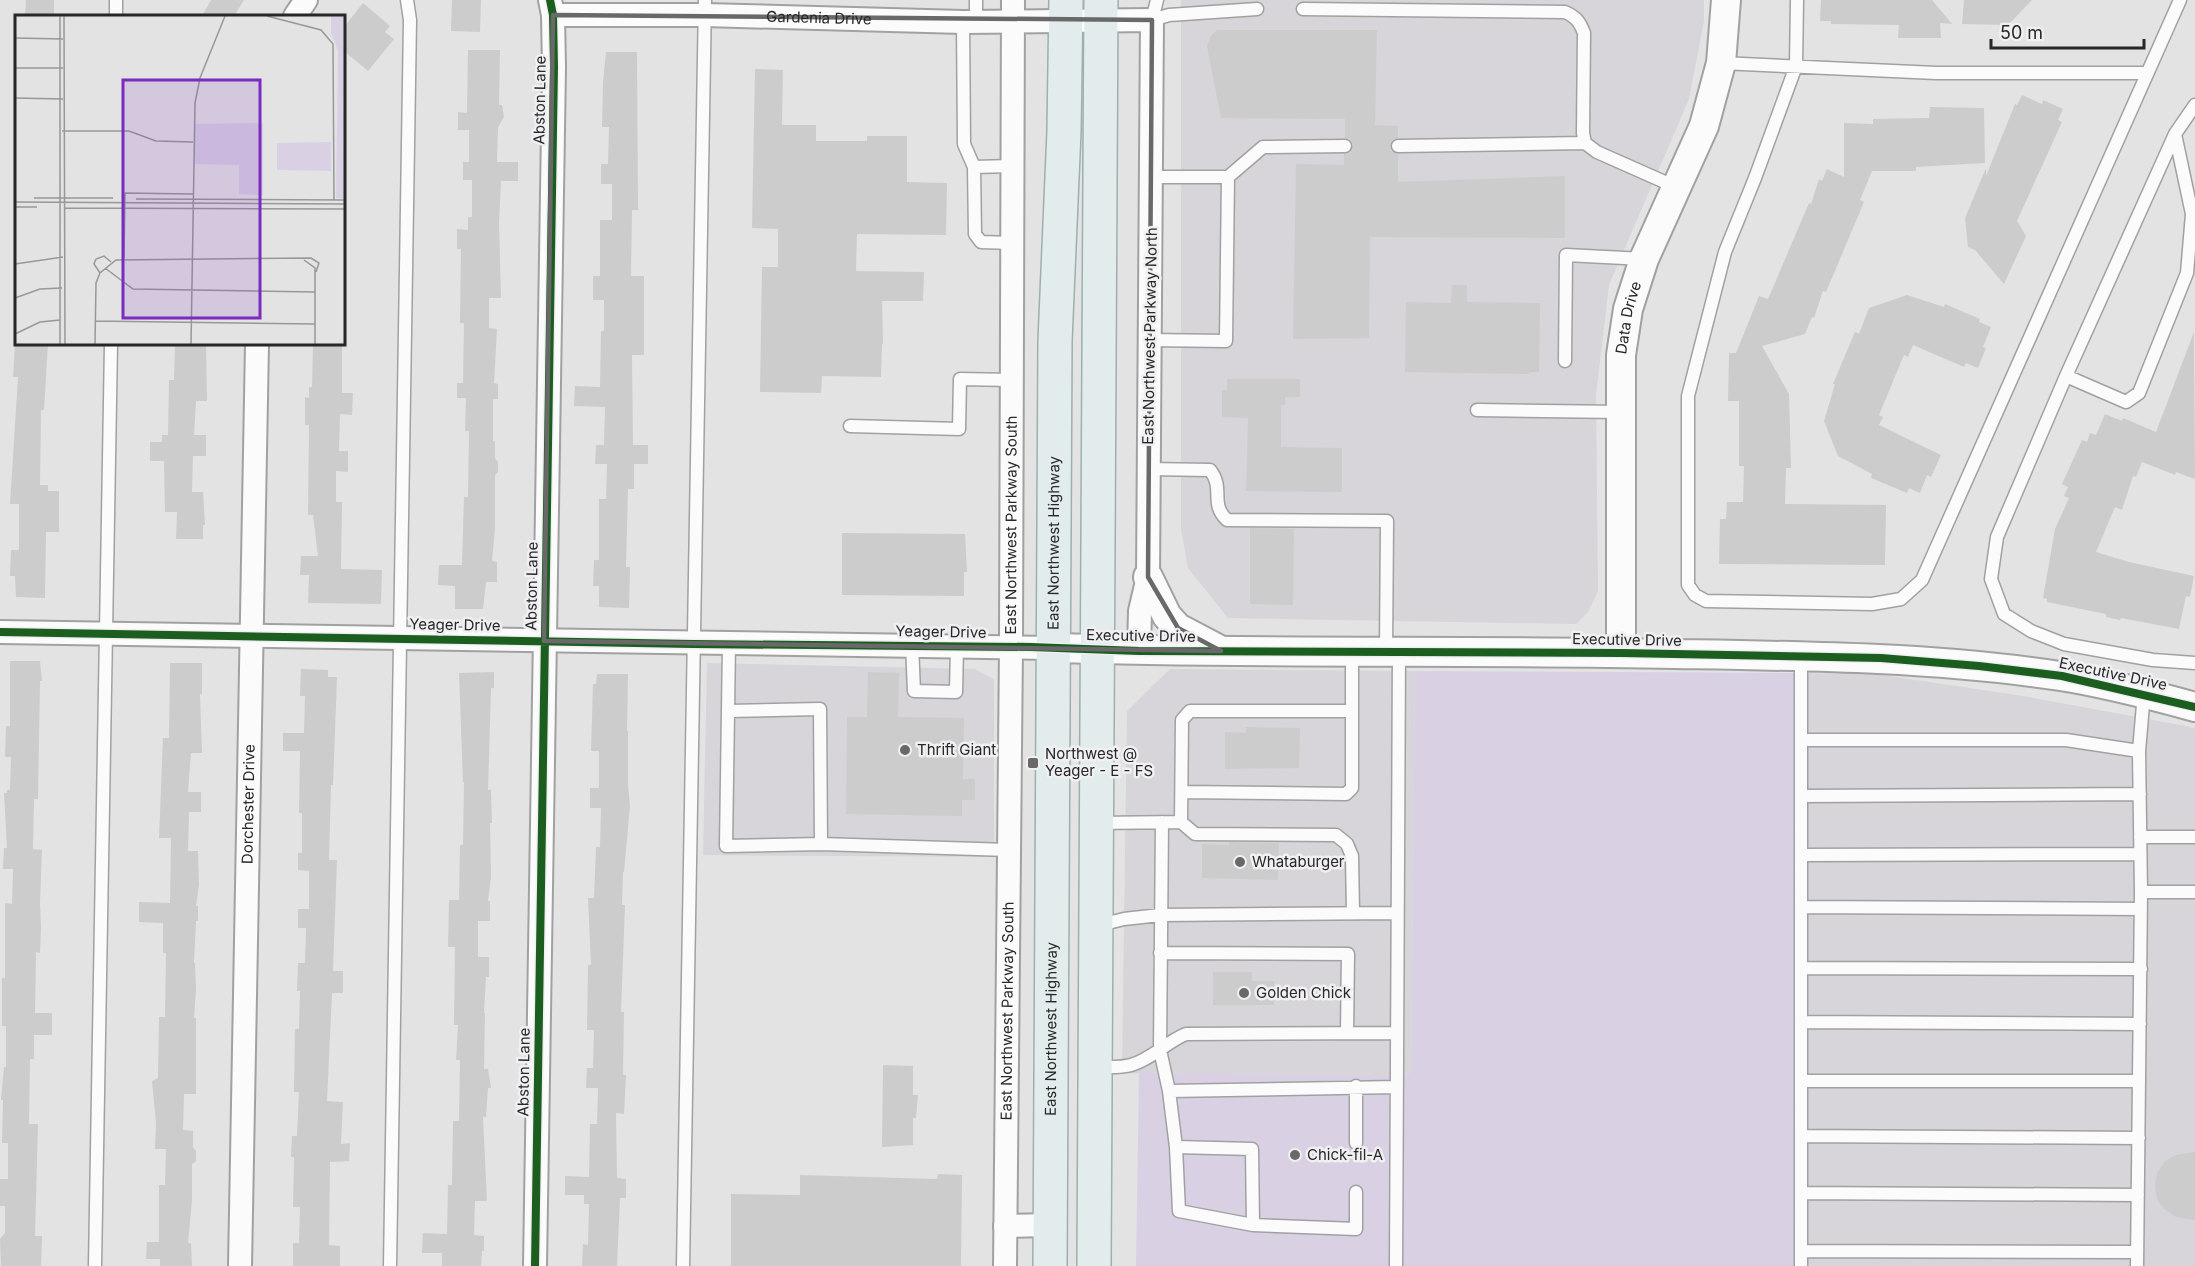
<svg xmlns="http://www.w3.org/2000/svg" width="2195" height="1266" font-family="Inter,sans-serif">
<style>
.built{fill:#d7d4da}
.green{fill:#d9d0e4}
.building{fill:#cccccd}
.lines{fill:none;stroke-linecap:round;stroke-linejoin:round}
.service-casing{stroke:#a1a1a1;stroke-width:15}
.minor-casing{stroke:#a1a1a1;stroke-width:26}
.tertiary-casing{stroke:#a1a1a1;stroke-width:32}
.primary-casing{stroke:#9eafae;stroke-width:36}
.service{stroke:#fbfbfb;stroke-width:12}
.minor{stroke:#fbfbfb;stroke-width:22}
.tertiary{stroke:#fbfbfb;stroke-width:28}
.primary{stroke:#e2ecec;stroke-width:33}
.cycleway-casing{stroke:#f0eff2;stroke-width:11}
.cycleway{stroke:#1b5e20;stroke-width:8}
.marked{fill:none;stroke:#69696a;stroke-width:4.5;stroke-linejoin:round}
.poi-dot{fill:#69696a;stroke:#f0eff2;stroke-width:2}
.labels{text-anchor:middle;stroke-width:5;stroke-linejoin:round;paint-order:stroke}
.street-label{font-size:15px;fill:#272728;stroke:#f0eff2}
.poi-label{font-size:15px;fill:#272728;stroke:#f0eff2;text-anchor:start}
.inset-road{fill:none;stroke:#989899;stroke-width:1.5}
.view{fill:#7b2cbf;fill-opacity:0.15;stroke:#7b2cbf;stroke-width:3}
.inset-edge{fill:none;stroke:#272728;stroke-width:3}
</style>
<rect width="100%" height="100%" fill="#e3e3e4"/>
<path class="built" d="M 1181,0 L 1704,0 L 1704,21 L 1689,99 L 1609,285 L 1596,395 L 1598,591 L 1588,612 L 1576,624 L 1228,618 L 1188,568 L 1181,529 Z
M 707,663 L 975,669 L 994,679 L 994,857 L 703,855 Z
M 1170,669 L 1415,671 L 1411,1077 L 1122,1073 L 1127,711 Z
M 1793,673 L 1876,674 L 2023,696 L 2186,726 L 2195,729 L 2195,1266 L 1794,1266 Z"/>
<path class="green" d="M 1415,671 L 1793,673 L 1794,1266 L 1136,1266 L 1139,1073 L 1411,1076 Z"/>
<path class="building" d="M 26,0 L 54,0 L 54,16 L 25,16 Z
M 211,0 L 244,0 L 234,16 L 202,16 Z
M 452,0 L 481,0 L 480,32 L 451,31 Z
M 1821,0 L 1932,0 L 1952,24 L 1940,23 L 1941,38 L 1898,38 L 1899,25 L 1831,24 L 1831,21 L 1820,21 Z
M 1964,0 L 2032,0 L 2008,25 L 1962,24 Z
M 363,3 L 390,26 L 385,32 L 394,39 L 368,71 L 344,51 L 344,27 Z
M 1217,30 L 1377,30 L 1375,125 L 1398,126 L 1398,138 L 1393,139 L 1390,146 L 1391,151 L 1398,154 L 1398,182 L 1565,176 L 1565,238 L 1370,237 L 1369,338 L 1293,339 L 1296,164 L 1344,165 L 1344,154 L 1350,153 L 1353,145 L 1350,139 L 1345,138 L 1345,119 L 1221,118 L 1207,46 L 1210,37 Z
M 468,50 L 500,50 L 499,105 L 502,105 L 504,117 L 498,127 L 497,162 L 518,162 L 518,181 L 501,181 L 499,223 L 501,298 L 489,298 L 489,328 L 497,329 L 494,383 L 498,384 L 498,399 L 493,399 L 493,441 L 495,441 L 495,458 L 498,462 L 498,472 L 495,475 L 495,528 L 492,561 L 497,562 L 497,582 L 486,582 L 483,609 L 455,609 L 455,586 L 438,585 L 439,565 L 462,565 L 464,497 L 468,497 L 469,431 L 465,431 L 466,398 L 457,398 L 457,383 L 463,383 L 464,323 L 460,323 L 461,249 L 457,249 L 457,229 L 468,230 L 468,217 L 472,217 L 472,180 L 463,180 L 463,162 L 469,162 L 469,130 L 458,130 L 458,112 L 467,113 Z
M 606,52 L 637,52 L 638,210 L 632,210 L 631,276 L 644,276 L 644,355 L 632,355 L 633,445 L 648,445 L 648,464 L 634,464 L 634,489 L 628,489 L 626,567 L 630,567 L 629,608 L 599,607 L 599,586 L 593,586 L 594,560 L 599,560 L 599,499 L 606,499 L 607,464 L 595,464 L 596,445 L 604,445 L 605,407 L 574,406 L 575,386 L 600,387 L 601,331 L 604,331 L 604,300 L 593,300 L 593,276 L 600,276 L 600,220 L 612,220 L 612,184 L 601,184 L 601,164 L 608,164 L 609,127 L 602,127 L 603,82 Z
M 755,69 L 783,70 L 782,125 L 816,125 L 816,141 L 867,141 L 867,136 L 907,136 L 907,182 L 947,183 L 946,235 L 857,234 L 856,271 L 924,272 L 923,301 L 882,301 L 883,344 L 882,344 L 881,377 L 822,376 L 821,393 L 760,392 L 762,267 L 778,267 L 778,229 L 752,228 Z
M 2022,95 L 2042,104 L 2043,100 L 2063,109 L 2058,120 L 2062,122 L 2017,221 L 2026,236 L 2004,284 L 1975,250 L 1968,247 L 1965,218 L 1986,168 L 1986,176 L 2015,104 L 2017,105 Z
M 1930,107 L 1984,108 L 1985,163 L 1916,167 L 1916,171 L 1872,171 L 1860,200 L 1864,202 L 1826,292 L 1823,291 L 1814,318 L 1812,317 L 1805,334 L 1762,346 L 1789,394 L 1791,468 L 1786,468 L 1785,504 L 1886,505 L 1885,565 L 1719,564 L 1720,519 L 1726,519 L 1727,502 L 1743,502 L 1744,466 L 1739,466 L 1739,401 L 1728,401 L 1729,353 L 1736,353 L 1759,296 L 1768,299 L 1809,203 L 1811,204 L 1819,179 L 1822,181 L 1827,169 L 1844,177 L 1844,123 L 1873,124 L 1873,119 L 1929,118 Z
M 1452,285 L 1467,285 L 1467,302 L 1540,303 L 1539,372 L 1529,372 L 1529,374 L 1405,372 L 1406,302 L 1451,303 Z
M 1907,295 L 1944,307 L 1945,304 L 1980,319 L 1979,322 L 1991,327 L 1983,347 L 1986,348 L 1978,368 L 1966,363 L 1964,367 L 1913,345 L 1908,357 L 1904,355 L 1879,415 L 1883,417 L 1879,425 L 1941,455 L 1931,477 L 1927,475 L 1920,493 L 1909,488 L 1907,493 L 1871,478 L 1872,474 L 1838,456 L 1824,421 L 1835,384 L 1833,384 L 1855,332 L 1859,334 L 1869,308 Z
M 2194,332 L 2195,479 L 2176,472 L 2175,475 L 2142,462 L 2136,477 L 2133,476 L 2122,510 L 2115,507 L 2096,552 L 2129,562 L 2194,576 L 2190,597 L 2186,596 L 2179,629 L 2121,618 L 2120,620 L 2106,617 L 2106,614 L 2047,602 L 2047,599 L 2043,598 L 2055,529 L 2069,498 L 2064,496 L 2068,487 L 2062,484 L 2082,440 L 2087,442 L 2090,433 L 2096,435 L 2105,414 L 2122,421 L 2123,418 L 2156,432 Z
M 15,344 L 48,344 L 44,410 L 41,410 L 40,485 L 48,485 L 48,491 L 59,491 L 59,532 L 46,532 L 45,598 L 16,597 L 15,576 L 10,576 L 11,550 L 19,550 L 19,504 L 10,504 L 18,377 L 13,377 Z
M 175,344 L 206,344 L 207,401 L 196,401 L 194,435 L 206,435 L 206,456 L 193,456 L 192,492 L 203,492 L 205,525 L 203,525 L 203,539 L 176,539 L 177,512 L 165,512 L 164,461 L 150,461 L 150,442 L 162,442 L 162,435 L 168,435 L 169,380 L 174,380 Z
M 313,344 L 342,344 L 342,393 L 353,393 L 352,415 L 340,414 L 339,451 L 348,451 L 348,472 L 336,471 L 336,502 L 342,502 L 341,569 L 382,570 L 381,604 L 308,603 L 309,575 L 300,575 L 301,556 L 318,556 L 313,515 L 308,515 L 309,425 L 305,425 L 305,397 L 309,398 L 309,387 L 312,387 Z
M 1227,379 L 1300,379 L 1300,397 L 1285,397 L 1285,405 L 1281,405 L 1281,447 L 1342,448 L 1342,492 L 1246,491 L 1248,418 L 1222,417 L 1222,390 L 1227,390 Z
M 1250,528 L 1294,529 L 1293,605 L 1250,604 Z
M 842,533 L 965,534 L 967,572 L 964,572 L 964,596 L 842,595 Z
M 10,661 L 40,661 L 42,681 L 40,681 L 38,799 L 34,799 L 33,849 L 42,850 L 40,903 L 41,927 L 40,953 L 36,952 L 35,1013 L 52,1013 L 52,1035 L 34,1035 L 34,1059 L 30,1059 L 29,1124 L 38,1124 L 35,1236 L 42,1236 L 41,1266 L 1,1266 L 0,1239 L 5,1233 L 5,1206 L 0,1206 L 0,1179 L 8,1179 L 8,1143 L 2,1143 L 3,1100 L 1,1100 L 4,1067 L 6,1067 L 6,1026 L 2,1026 L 2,978 L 5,978 L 5,903 L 12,904 L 13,869 L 3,869 L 4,848 L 7,848 L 4,793 L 7,793 L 7,790 L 10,790 L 11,757 L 5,757 L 6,726 L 10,726 Z
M 170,663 L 202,663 L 202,694 L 200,694 L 202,753 L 191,753 L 188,792 L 201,792 L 201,812 L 189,812 L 188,851 L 198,851 L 199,884 L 196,906 L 198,906 L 198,921 L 196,921 L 194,963 L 195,963 L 196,989 L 194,1018 L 196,1018 L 196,1094 L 184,1094 L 183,1130 L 193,1131 L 193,1147 L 196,1151 L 196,1161 L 192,1164 L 192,1200 L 188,1243 L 191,1243 L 192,1266 L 160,1266 L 160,1259 L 146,1259 L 147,1242 L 159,1242 L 159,1185 L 165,1185 L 166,1149 L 155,1149 L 156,1123 L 152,1081 L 158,1078 L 159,1017 L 165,1017 L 166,953 L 163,953 L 163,923 L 139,922 L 139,902 L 170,903 L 171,838 L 159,838 L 163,738 L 169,738 Z
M 301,669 L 328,670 L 328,677 L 337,677 L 333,785 L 331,785 L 329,860 L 337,860 L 333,971 L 343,971 L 343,993 L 332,993 L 327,1101 L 343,1102 L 341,1144 L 350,1143 L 349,1161 L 330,1162 L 329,1245 L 340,1246 L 340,1266 L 293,1266 L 293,1243 L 299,1243 L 300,1207 L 293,1207 L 294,1157 L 291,1157 L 292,1136 L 297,1136 L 299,1092 L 294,1092 L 295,1029 L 299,1029 L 300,991 L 297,991 L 298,963 L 305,963 L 306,928 L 298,928 L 298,909 L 309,909 L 309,871 L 298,870 L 298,853 L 302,853 L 302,813 L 299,813 L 300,751 L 283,751 L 283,733 L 304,733 L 305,696 L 300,696 Z
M 494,672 L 494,688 L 491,688 L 488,790 L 491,790 L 492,823 L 490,823 L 491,877 L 488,901 L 490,901 L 490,921 L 478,921 L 478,957 L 489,957 L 489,977 L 486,977 L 484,1013 L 485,1013 L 484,1069 L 488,1069 L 491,1088 L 488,1088 L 486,1117 L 483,1117 L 487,1201 L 475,1201 L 474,1235 L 484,1236 L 484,1251 L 482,1251 L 481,1266 L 442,1266 L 442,1253 L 422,1253 L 423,1233 L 447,1234 L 448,1185 L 452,1185 L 453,1121 L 459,1121 L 460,1060 L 456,1060 L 458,1025 L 454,1025 L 455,947 L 448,947 L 449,900 L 459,900 L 460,845 L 463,845 L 464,782 L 463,782 L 459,673 Z
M 868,672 L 899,673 L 898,717 L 964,718 L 963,779 L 975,779 L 975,800 L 962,800 L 962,816 L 846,814 L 847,717 L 867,717 Z
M 597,674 L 628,674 L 627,731 L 628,731 L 628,784 L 630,806 L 624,872 L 623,872 L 622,905 L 625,905 L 621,1012 L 624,1012 L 623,1075 L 626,1075 L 624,1114 L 616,1113 L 617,1178 L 626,1179 L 626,1198 L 620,1198 L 617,1266 L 582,1266 L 583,1244 L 588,1245 L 589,1204 L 584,1204 L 584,1195 L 565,1195 L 565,1176 L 589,1177 L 590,1124 L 597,1124 L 598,1088 L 586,1088 L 587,1068 L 593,1068 L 594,1030 L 587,1030 L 588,965 L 591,965 L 588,898 L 594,898 L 596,847 L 600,847 L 601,808 L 590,808 L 590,788 L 599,788 L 599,751 L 591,751 L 593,684 L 596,684 Z
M 1246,727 L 1300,728 L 1299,768 L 1225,769 L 1225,732 L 1246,733 Z
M 1229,842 L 1279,843 L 1278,880 L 1202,878 L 1202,844 L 1229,845 Z
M 1213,972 L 1252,972 L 1252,981 L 1274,981 L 1274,1005 L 1213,1005 Z
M 883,1065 L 913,1066 L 913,1095 L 918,1095 L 916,1118 L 913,1118 L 913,1145 L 882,1147 Z
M 2195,1152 L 2195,1220 L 2176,1217 L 2164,1209 L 2157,1199 L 2155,1185 L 2157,1173 L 2165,1161 L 2176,1155 Z
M 938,1174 L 962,1175 L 961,1266 L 731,1266 L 731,1194 L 800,1195 L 800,1175 L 937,1179 Z"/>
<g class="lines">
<defs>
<path id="service" d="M 1797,0 L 1796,66 L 1755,178 L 1725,252 L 1688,396 L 1688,585 L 1695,595 L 1706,601 L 1872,604 L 1901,599 L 1922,580 L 2180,0
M 1303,9 L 1565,12 C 1576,17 1580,22 1584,33 L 1583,133 L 1585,143 L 1597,152 L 1676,187
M 116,16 L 116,0
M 1152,20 L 1169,15 L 1257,9
M 1152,20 L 1157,0
M 976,21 L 976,0
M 963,22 L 964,144 L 974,167
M 1721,63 L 1936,73 L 2147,73
M 2195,105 L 2175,134 L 2066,376 L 1997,537 L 1991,579 L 2004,614 L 2031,631 L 2064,644 L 2153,660 L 2195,663
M 1398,146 L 1585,143
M 1012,166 L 974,167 L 975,234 L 981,242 L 1013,243
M 1228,177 L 1263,147 L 1345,146
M 1149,340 L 1226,341 L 1228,177 L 1151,177
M 1565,361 L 1566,255 L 1644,259
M 2066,376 L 2126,402 L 2139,393 L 2187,273 L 2192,214 L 2175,134
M 1477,410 L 1620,412
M 850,426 L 959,429 L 960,379 L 1011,380
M 1148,469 L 1210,470 C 1225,489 1209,503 1227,520 L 1387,521 L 1386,651
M 729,644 L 726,846 L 821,844 L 1008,850
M 912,645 L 914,691 L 956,692 L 957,646
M 729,711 L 820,709 L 821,844
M 1801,740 L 2066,740 L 2139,751
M 1182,792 L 1346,794 L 1352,788 L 1352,651
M 1801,796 L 2140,794
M 1162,822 L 1160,1050 L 1169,1091 L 1176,1147 L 1179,1211 L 1253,1225 L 1356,1229 L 1356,1192
M 1181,822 L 1195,834 L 1336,835 L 1347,844 L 1352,856 L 1353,913
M 1098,823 L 1181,822 L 1182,720 L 1190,711 L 1352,711
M 2140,837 L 2195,837
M 1801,855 L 2140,854
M 2141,892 L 2195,892
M 1801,907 L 2141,909
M 1096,926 L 1124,919 L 1160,915 L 1397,913
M 1160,953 L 1348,954 L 1347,1033
M 1801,968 L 2141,969
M 1801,1022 L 2140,1024
M 1098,1067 C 1108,1067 1121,1068 1131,1065 C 1152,1059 1166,1042 1186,1034 L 1397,1033
M 1801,1081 L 2139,1081
M 1169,1091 L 1397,1087
M 1801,1136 L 2139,1138
M 1356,1143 L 1356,1086
M 1176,1147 L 1252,1149 L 1253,1225
M 1801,1193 L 2138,1195
M 1801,1251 L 2137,1252
M 95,1266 L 111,344
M 390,1266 L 410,20 L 407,0
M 683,1266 L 705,0
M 1396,1266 L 1399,652
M 1801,1266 L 1801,656
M 2137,1266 L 2141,892 L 2139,751 L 2144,693"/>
<g id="minor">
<path id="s1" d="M 553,15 L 704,15 L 963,22 L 1152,20 L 1148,577 L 1140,611 L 1139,651"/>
<path d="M 295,16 L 306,0"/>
<path d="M 0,632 L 1054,648"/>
<path d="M 1005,1226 L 1050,1225"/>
<path id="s2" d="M 240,1266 L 257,344"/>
<path d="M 535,1266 L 554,67 L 553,15 L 550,0"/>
<path id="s3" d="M 1005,1266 L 1011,647 L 1013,0"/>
</g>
<g id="tertiary">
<path d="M 1148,577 L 1167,616 L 1178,628 L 1216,648"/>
<path d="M 1054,648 C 1261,654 1468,650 1675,654 C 1804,656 1933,657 2060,676 C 2106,683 2151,695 2195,707"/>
<path id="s4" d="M 1621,653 L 1621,355 L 1628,309 L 1644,259 L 1704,126 L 1721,63 L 1726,0"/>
</g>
<g id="primary">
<path id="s5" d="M 1050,1266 L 1055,341 L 1064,131 L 1066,0"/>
<path d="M 1094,1266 L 1101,0"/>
</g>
</defs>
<use href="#service" class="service-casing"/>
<use href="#minor" class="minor-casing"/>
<use href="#tertiary" class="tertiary-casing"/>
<use href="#primary" class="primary-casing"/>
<use href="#service" class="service"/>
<use href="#minor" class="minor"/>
<use href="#tertiary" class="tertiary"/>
<use href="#primary" class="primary"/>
<defs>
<path id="cycleway" d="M 0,632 L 693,644 L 1031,647 L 1139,651 L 1621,653 L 1881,658 L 1979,666 L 2062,676 L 2195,707
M 535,1266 L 554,67 L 553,15 L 550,0"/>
</defs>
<use href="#cycleway" class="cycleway-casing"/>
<use href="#cycleway" class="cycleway"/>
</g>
<path class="marked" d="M 553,15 L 1152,20 L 1148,577 L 1178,628 L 1221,651 L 544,641 Z"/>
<g class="poi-dot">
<circle cx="905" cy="750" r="6"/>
<rect x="1027" y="757" width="12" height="12" rx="3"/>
<circle cx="1240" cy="862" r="6"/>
<circle cx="1244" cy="993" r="6"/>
<circle cx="1295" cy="1155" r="6"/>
</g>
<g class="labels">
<g class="street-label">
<text dy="5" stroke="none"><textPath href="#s1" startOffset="266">Gardenia Drive</textPath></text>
<text transform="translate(540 100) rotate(-89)" y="5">Abston Lane</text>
<text dy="5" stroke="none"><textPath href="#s4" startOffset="336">Data Drive</textPath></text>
<text transform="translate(1150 336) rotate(-89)" y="5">East Northwest Parkway North</text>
<text dy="5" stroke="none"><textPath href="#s3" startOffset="741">East Northwest Parkway South</textPath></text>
<text dy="5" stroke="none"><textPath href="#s5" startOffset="723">East Northwest Highway</textPath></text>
<text transform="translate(532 586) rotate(-89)" y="5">Abston Lane</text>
<text transform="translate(455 625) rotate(1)" y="5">Yeager Drive</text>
<text transform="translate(941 632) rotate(1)" y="5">Yeager Drive</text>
<text transform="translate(1141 636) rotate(1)" y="5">Executive Drive</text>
<text transform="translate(1627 640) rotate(1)" y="5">Executive Drive</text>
<text transform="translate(2113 674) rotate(12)" y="5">Executive Drive</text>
<text dy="5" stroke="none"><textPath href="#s2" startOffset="462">Dorchester Drive</textPath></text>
<text dy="5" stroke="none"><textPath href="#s3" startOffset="255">East Northwest Parkway South</textPath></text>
<text dy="5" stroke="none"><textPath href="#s5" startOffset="237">East Northwest Highway</textPath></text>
<text transform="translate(524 1072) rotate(-89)" y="5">Abston Lane</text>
</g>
<g class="poi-label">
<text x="917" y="755">Thrift Giant</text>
<text x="1045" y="759">Northwest @<tspan x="1045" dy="17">Yeager - E - FS</tspan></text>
<text x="1252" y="867">Whataburger</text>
<text x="1256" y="998">Golden Chick</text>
<text x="1307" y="1160">Chick-fil-A</text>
</g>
</g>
<g transform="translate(15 15)">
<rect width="330" height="330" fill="#e3e3e4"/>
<path d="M 316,1 L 330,1 L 330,183 L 321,183 L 323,36 L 316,18 ZM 248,108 L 248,180 L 224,179 L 224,150 L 180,149 L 180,109 ZM 316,127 L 316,156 L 262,155 L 262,128 Z" fill="#d9d0e4"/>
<path class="inset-road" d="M 45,1 L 45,329M 49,1 L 50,329M 252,1 L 306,15 L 318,29 L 319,185M 0,23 L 48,24M 0,53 L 48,53M 0,83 L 48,84M 47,116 L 114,116 L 141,126 L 178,127M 19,183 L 98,183M 121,184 L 330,185M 0,187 L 330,189M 0,192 L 22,192M 49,193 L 330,194M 109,243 L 110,178 L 178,179M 289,245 L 300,253 L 300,329M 0,249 L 48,242M 90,253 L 118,274 L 300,277M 85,258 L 79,249 L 81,244 L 89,241 L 96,247M 0,283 L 25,274 L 47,273M 80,306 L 300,309M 0,319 L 25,307 L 45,305M 80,329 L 81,268 L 85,258 L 101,245 L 296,243 L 304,248 L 301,257M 176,329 L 180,88 L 185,63 L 210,1"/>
<path class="view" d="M 108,65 L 245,65 L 245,303 L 108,303 Z"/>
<rect width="330" height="330" class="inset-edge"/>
</g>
<path d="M1991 39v9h153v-9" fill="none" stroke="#272728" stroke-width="3"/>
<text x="2000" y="39" font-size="18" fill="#272728" stroke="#f0eff2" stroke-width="4.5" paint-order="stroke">50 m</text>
</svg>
